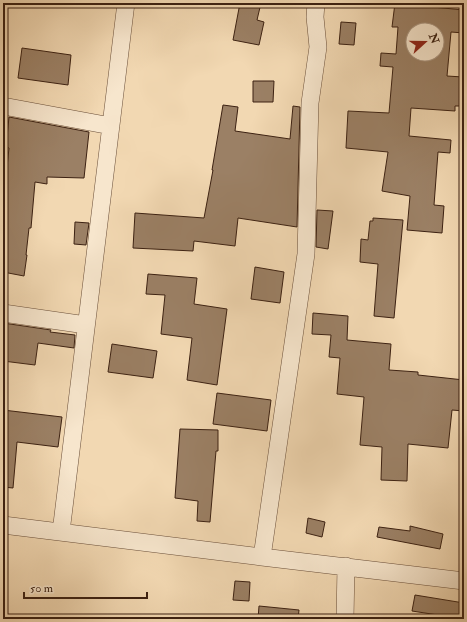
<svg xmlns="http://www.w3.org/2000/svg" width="467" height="622" font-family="'IM FELL Double Pica',serif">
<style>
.building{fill:#9b8065;stroke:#3c2112;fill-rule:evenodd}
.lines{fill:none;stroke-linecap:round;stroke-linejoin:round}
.minor-casing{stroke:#6a4f3a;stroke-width:18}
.minor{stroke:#f7e6cd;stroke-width:17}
</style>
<rect width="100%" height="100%" fill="#f2d8b2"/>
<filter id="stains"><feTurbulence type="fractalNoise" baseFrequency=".005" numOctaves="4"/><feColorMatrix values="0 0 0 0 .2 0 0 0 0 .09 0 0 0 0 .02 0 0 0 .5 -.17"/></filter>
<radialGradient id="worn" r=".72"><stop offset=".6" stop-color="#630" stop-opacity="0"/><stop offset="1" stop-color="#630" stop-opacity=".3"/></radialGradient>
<path class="building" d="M 240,3 L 261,3 L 257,20 L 264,22 L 259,45 L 233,40 Z
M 395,3 L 410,3 L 422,4 L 422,6 L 464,10 L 464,33 L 451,32 L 447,76 L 463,77 L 461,106 L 455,106 L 455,111 L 411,108 L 409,136 L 451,140 L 450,153 L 438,152 L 434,205 L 444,206 L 442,233 L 407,230 L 410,196 L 382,191 L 388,152 L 346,148 L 348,111 L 389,113 L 393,67 L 380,66 L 381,53 L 396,54 L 398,27 L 392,27 ZM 413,30 L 437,30 L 437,54 L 413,54 Z
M 341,22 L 356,23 L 354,45 L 339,44 Z
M 22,48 L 71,55 L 68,85 L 18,78 Z
M 253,81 L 274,81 L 273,102 L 253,102 Z
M 223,105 L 238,107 L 235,131 L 290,139 L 293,106 L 300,107 L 297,227 L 238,218 L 235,246 L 194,241 L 193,251 L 133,248 L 135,213 L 204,218 L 213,170 L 212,170 Z
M 9,117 L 89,132 L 84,178 L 47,177 L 47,184 L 35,182 L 31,228 L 29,228 L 26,255 L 27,255 L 24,276 L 3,272 L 3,205 L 9,148 L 6,147 Z
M 317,210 L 333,211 L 328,249 L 316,247 Z
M 373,218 L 403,220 L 394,318 L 374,316 L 378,264 L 360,262 L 361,239 L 368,240 L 370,221 L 373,221 Z
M 75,222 L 89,223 L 86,245 L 74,244 Z
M 255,267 L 284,272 L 280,303 L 251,299 Z
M 148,274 L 197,278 L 194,304 L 227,309 L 217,385 L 187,380 L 192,338 L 161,334 L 165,295 L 146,294 Z
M 313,313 L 348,316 L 347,340 L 391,344 L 389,370 L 418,372 L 418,375 L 464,380 L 464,411 L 452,410 L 448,448 L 408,444 L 407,481 L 381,480 L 382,447 L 360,445 L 364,397 L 337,394 L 340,358 L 329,357 L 331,335 L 312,334 Z
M 3,323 L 51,330 L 50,332 L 75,335 L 74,348 L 38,343 L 35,365 L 3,361 Z
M 112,344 L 157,351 L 153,378 L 108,372 Z
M 217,393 L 271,400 L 267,431 L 213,424 Z
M 3,410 L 62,417 L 58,447 L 17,442 L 13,488 L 3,487 Z
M 180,429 L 218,430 L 218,451 L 216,451 L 210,522 L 197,521 L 198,501 L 175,498 Z
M 308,518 L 325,522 L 322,537 L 306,533 Z
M 410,526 L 443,534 L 440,549 L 377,537 L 379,527 L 410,531 Z
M 235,581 L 250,582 L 249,601 L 233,600 Z
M 415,595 L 464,603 L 464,619 L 412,611 Z
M 259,606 L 299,610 L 298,619 L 258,619 Z"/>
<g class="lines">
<defs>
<path id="minor" d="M 3,106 L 111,126
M 3,313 L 86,325
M 3,525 L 262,557 L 464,581
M 61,532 L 126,3
M 262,557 L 306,254 L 310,103 L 318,47 L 315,17 L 316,3
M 345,619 L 346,566"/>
</defs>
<use href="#minor" class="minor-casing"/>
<use href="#minor" class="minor"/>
</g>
<rect width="467" height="622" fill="none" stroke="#f2d8b2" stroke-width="16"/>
<rect x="4" y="4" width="459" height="614" fill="none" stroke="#3c2112" stroke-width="2"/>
<rect x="8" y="8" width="451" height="606" fill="none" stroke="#3c2112"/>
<g transform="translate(425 42) rotate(69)"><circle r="19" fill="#f7e6cd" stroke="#ac9782"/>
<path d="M0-3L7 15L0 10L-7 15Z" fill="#8f2418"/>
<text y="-6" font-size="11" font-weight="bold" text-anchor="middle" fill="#3c2112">N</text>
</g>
<path d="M24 592v6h123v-6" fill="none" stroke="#3c2112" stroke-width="2"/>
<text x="30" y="592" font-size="12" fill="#3c2112" stroke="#f7e6cd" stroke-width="3" paint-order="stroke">50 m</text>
<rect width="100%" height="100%" filter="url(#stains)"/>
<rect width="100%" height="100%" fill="url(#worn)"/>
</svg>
